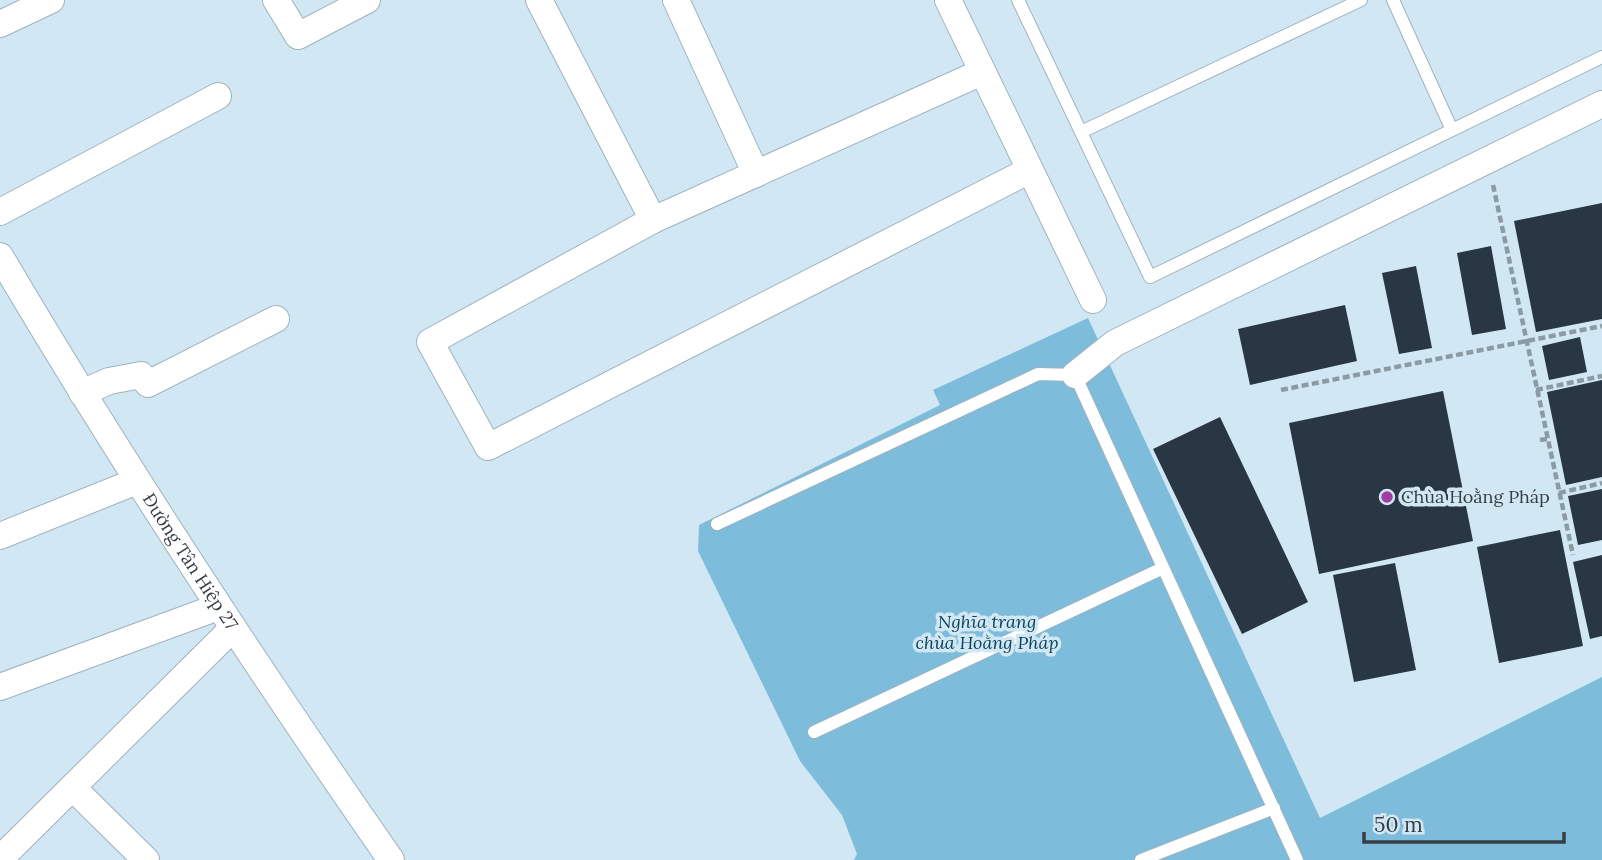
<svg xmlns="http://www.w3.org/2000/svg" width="1602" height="860" font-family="Lora,serif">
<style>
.green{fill:#7ebcdc}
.building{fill:#293643}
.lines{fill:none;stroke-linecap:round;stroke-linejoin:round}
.service-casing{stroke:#9eb3be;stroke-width:14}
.minor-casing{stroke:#9eb3be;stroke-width:28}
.path{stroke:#8b9ba4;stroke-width:4.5;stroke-dasharray:7 3.5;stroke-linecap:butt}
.service{stroke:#fff;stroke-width:12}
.minor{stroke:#fff;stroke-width:26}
.poi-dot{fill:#a03ca2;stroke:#d1e7f3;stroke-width:2.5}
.labels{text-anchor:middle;stroke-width:7;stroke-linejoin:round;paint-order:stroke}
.poi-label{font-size:18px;fill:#363e43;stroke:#d1e7f3;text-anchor:start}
.street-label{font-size:18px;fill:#363e43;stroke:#d1e7f3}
.park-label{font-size:18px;font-style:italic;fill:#0a445b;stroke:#d1e7f3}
</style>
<rect width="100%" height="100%" fill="#d1e7f3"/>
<path class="green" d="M 1088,318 L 1320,818 L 1602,677 L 1602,860 L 854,860 L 857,854 L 842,815 L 800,761 L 698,551 L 699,525 L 940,405 L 933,390 Z"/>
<path class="building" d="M 1602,203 L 1602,319 L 1536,332 L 1514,221 Z
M 1491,246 L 1506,329 L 1472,335 L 1457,253 Z
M 1416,266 L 1432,348 L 1399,354 L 1382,273 Z
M 1345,305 L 1357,361 L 1250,385 L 1238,329 Z
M 1580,337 L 1587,372 L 1549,380 L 1542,346 Z
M 1602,380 L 1602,477 L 1566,485 L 1547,392 Z
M 1443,391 L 1473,541 L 1319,574 L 1289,423 Z
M 1220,417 L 1308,602 L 1242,634 L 1153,449 Z
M 1602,489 L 1602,540 L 1578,545 L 1568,496 Z
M 1560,530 L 1583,646 L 1499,663 L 1477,547 Z
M 1602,555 L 1602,636 L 1590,639 L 1573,562 Z
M 1395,563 L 1416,670 L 1354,682 L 1333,575 Z"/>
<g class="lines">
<defs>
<path id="service" d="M 1018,0 L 1150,277 L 1602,57
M 1393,0 L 1452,130
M 1081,132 L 1361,0
M 717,524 L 1038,374 L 1075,375 L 1297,860
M 814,732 L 1163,568
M 1141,860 L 1274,808"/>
<g id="minor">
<path d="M 276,0 L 298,36 L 367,0"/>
<path d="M 539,0 L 653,220 L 430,342 L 488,447 L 1028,171"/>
<path d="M 676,0 L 756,174"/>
<path d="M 948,0 L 1093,300"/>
<path d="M 0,24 L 51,0"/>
<path d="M 0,212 L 218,96"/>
<path d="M 653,220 L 982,72"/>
<path id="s1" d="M 0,256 C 122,463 254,663 391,860"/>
<path d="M 1075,375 L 1115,343 L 1602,104"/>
<path d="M 82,393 L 109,381 L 141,375 L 148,384 L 276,319"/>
<path d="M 0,536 L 137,481"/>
<path d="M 0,687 L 218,607"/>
<path d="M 73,788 L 146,860"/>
<path d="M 0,859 L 232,629"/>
</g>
</defs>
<use href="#service" class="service-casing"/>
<use href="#minor" class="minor-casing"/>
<path class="path" d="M 1493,185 L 1573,555
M 1281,390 L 1602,326
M 1536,390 L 1602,376
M 1540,440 L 1547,439
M 1559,493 L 1602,483"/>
<use href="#service" class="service"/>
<use href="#minor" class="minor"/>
</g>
<circle class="poi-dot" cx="1387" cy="497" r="7"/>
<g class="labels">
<g class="poi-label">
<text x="1401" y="503">Chùa Hoằng Pháp</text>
</g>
<g class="street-label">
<text dy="6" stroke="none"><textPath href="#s1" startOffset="360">Đường Tân Hiệp 27</textPath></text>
</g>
<g class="park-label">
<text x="987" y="628">Nghĩa trang<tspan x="987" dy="21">chùa Hoằng Pháp</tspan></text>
</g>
</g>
<path d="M1364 832v10h200v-10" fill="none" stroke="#363e43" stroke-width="3.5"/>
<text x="1374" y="832" font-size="21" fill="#363e43" stroke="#d1e7f3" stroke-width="5" paint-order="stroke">50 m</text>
</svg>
